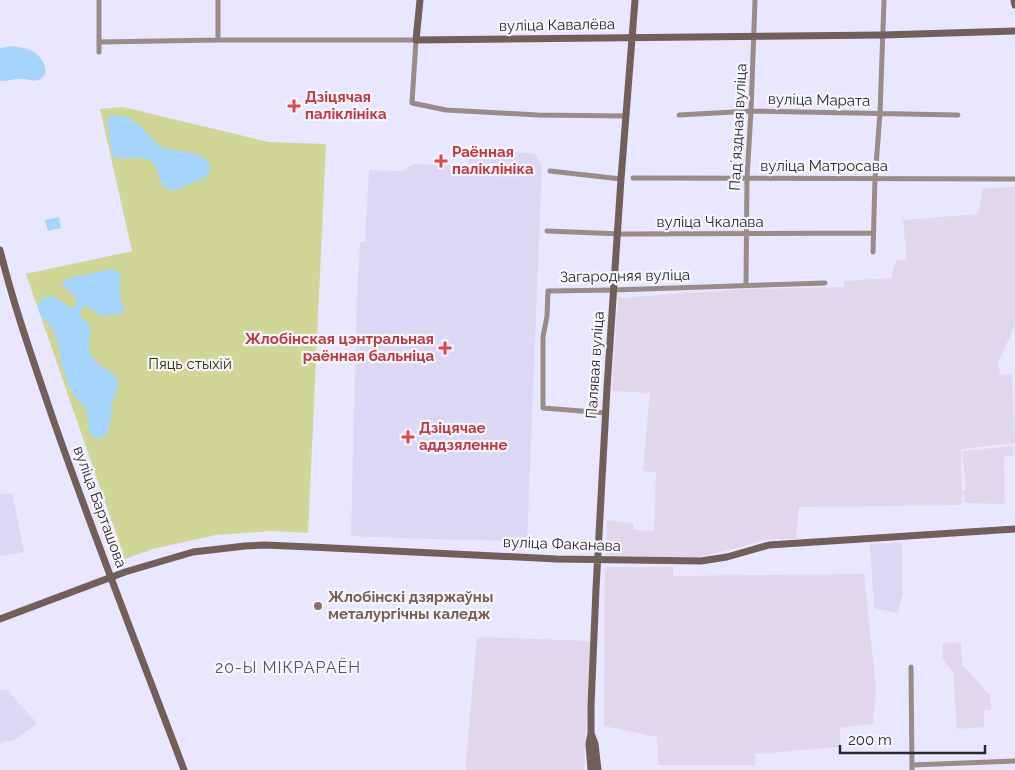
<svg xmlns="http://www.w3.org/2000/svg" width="1015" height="770" font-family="Raleway,sans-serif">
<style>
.industrial{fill:#e1d7ec}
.built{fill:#dbd7f4}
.green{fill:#d0d696}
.water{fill:#a5d5fa}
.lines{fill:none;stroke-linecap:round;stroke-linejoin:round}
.street{stroke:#9a8b88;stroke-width:5}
.secondary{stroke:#735f5a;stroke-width:7}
.health-dot{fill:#e0444e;stroke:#f7f6fc;stroke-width:2}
.education-dot{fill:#8d6e63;stroke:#f7f6fc;stroke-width:2}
.labels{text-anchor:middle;stroke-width:4.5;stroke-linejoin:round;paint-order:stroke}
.street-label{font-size:15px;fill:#292833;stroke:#f7f6fc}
.health-label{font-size:15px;font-weight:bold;fill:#be3a42;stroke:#f7f6fc;text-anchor:start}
.park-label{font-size:15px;fill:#2f3107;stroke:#f7f6fc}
.education-label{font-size:15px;font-weight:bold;fill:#785e54;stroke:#f7f6fc;text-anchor:start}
.neighbourhood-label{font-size:16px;letter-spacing:1px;fill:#56526b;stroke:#f7f6fc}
</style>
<rect width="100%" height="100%" fill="#e9e6ff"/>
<path class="industrial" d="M 1015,187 L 1015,324 L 998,363 L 1000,375 L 1012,374 L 1015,443 L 961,449 L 962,505 L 799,507 L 796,539 L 770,539 L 697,558 L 607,555 L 607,520 L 633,523 L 634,530 L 654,531 L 656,472 L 643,471 L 650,393 L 612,391 L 618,298 L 747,289 L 844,287 L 844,281 L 891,278 L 896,260 L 907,261 L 903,220 L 978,214 L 983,188 Z
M 1013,446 L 1014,456 L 1004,457 L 1005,504 L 964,503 L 963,490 L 966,490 L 962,451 Z
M 605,567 L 673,567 L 673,576 L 864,574 L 876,687 L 873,724 L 840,728 L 840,747 L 755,754 L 755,765 L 658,765 L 657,737 L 604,726 Z
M 477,637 L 590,641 L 584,770 L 465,770 Z
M 961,642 L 962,664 L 991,697 L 991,710 L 984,710 L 984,727 L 957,729 L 953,672 L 942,657 L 943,643 Z"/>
<path class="built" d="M 469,147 L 534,154 L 542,165 L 527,541 L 460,540 L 351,536 L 357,300 L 360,242 L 365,242 L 369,170 L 402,171 L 414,164 L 468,166 Z
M 12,493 L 24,552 L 0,556 L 0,495 Z
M 902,543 L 903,592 L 898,613 L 874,608 L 870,544 Z
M 6,689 L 37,723 L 13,741 L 5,741 L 0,745 L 0,690 Z"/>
<path class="green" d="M 123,107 L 268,142 L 326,144 L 308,533 L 272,531 L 216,535 L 153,549 L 125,559 L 26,274 L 132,251 L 100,109 Z"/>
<path class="water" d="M 11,46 C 19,47 27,48 34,52 C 43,58 52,74 39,80 C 34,82 28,79 23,79 C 15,78 8,82 0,81 L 0,48 Z
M 115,115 C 126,115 136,121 144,130 C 150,135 153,142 161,146 C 173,153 208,149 210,167 C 211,174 205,178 199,180 C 191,183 180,191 171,190 C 156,188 161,171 153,163 C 144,153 126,162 113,157 C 110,149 110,144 110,136 C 110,131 105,125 108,119 C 109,116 111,116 115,115 Z
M 59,217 L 61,228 L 48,231 L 45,220 Z
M 113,269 L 119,272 L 120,275 L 120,294 L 124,313 L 106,316 L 102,316 L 86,306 L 83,307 L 80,312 C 80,320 88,320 90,327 C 92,335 86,345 91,354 C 97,367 112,369 116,377 C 117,379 118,382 118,385 C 118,390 115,394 113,400 C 110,410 113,424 106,434 C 103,439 98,439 93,438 L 90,434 L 86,409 L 76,398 L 69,387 L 62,367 L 59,348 L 56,337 L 49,324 L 41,316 L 38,309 L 38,304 L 42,299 L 48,296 L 54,296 L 71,308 C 75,306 77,302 77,298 L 64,287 L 62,284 L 64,281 L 67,278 Z"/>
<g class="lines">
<path class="street" d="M 218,0 L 218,40
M 99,42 L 218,40 L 416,40 L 412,103 L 446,110 L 538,115 L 626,116
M 99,52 L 99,0
M 679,115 L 751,111 L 958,115
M 550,171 L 621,179
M 633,178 L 1015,179
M 547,231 L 622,234 L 873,233
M 873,252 L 875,179 L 880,113 L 884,0
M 746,285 L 747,178 L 751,111 L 755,0
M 606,413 L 543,408 L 543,337 L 547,316 L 548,291 L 613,290 L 825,283
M 911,667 L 912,770
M 912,765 L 1015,761"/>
<path class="secondary" d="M 420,0 L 416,40 L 883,35 L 1015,31
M 1014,0 L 1015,5
M 0,250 C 14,307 34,363 53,419 C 94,537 140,653 184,770
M 0,619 L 125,572 L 193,552 L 245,546 L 265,545 L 311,547 L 557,559 L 701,561 L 727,557 L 769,545 L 1015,529
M 591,733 L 595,744 L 598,770
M 591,770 L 589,744 L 591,733 L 591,705 L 596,589 L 607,388 L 621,179 L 635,0"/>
</g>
<g class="health-dot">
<path d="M291.5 98.5h5v5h5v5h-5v5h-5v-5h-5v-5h5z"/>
<path d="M438.5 153.5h5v5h5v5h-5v5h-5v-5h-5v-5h5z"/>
<path d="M442.5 340.5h5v5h5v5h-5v5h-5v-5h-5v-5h5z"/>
<path d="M405.5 429.5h5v5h5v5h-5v5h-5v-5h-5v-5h5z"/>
</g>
<circle class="education-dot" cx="318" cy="606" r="5"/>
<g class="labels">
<g class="street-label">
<text transform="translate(557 25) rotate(-1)" y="5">вуліца Кавалёва</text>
<text transform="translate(819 100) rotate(1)" y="5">вуліца Марата</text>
<text transform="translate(738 127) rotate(-87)" y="5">Падʼяздная вуліца</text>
<text x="824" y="171">вуліца Матросава</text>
<text x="710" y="227">вуліца Чкалава</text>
<text transform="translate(625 276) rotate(-1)" y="5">Загародняя вуліца</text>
<text transform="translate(595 365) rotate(-86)" y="5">Палявая вуліца</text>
<text transform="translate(100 507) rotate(70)" y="5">вуліца Барташова</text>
<text transform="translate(562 544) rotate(2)" y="5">вуліца Факанава</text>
</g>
<g class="health-label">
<text x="305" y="102">Дзіцячая<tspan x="305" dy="17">паліклініка</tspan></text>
<text x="452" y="157">Раённая<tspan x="452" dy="17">паліклініка</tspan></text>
<text x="434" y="344" text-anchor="end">Жлобінская цэнтральная<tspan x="434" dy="17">раённая бальніца</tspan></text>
<text x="419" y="433">Дзіцячае<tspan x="419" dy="17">аддзяленне</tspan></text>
</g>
<g class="park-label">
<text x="190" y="369">Пяць стыхій</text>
</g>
<g class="education-label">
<text x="328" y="602">Жлобінскі дзяржаўны<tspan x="328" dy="17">металургічны каледж</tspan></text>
</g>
<g class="neighbourhood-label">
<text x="288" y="673">20-Ы МІКРАРАЁН</text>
</g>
</g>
<path d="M840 745v8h145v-8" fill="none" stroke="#292833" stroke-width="2.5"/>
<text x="848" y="745" font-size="15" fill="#292833" stroke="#f7f6fc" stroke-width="4" paint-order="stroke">200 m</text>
</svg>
